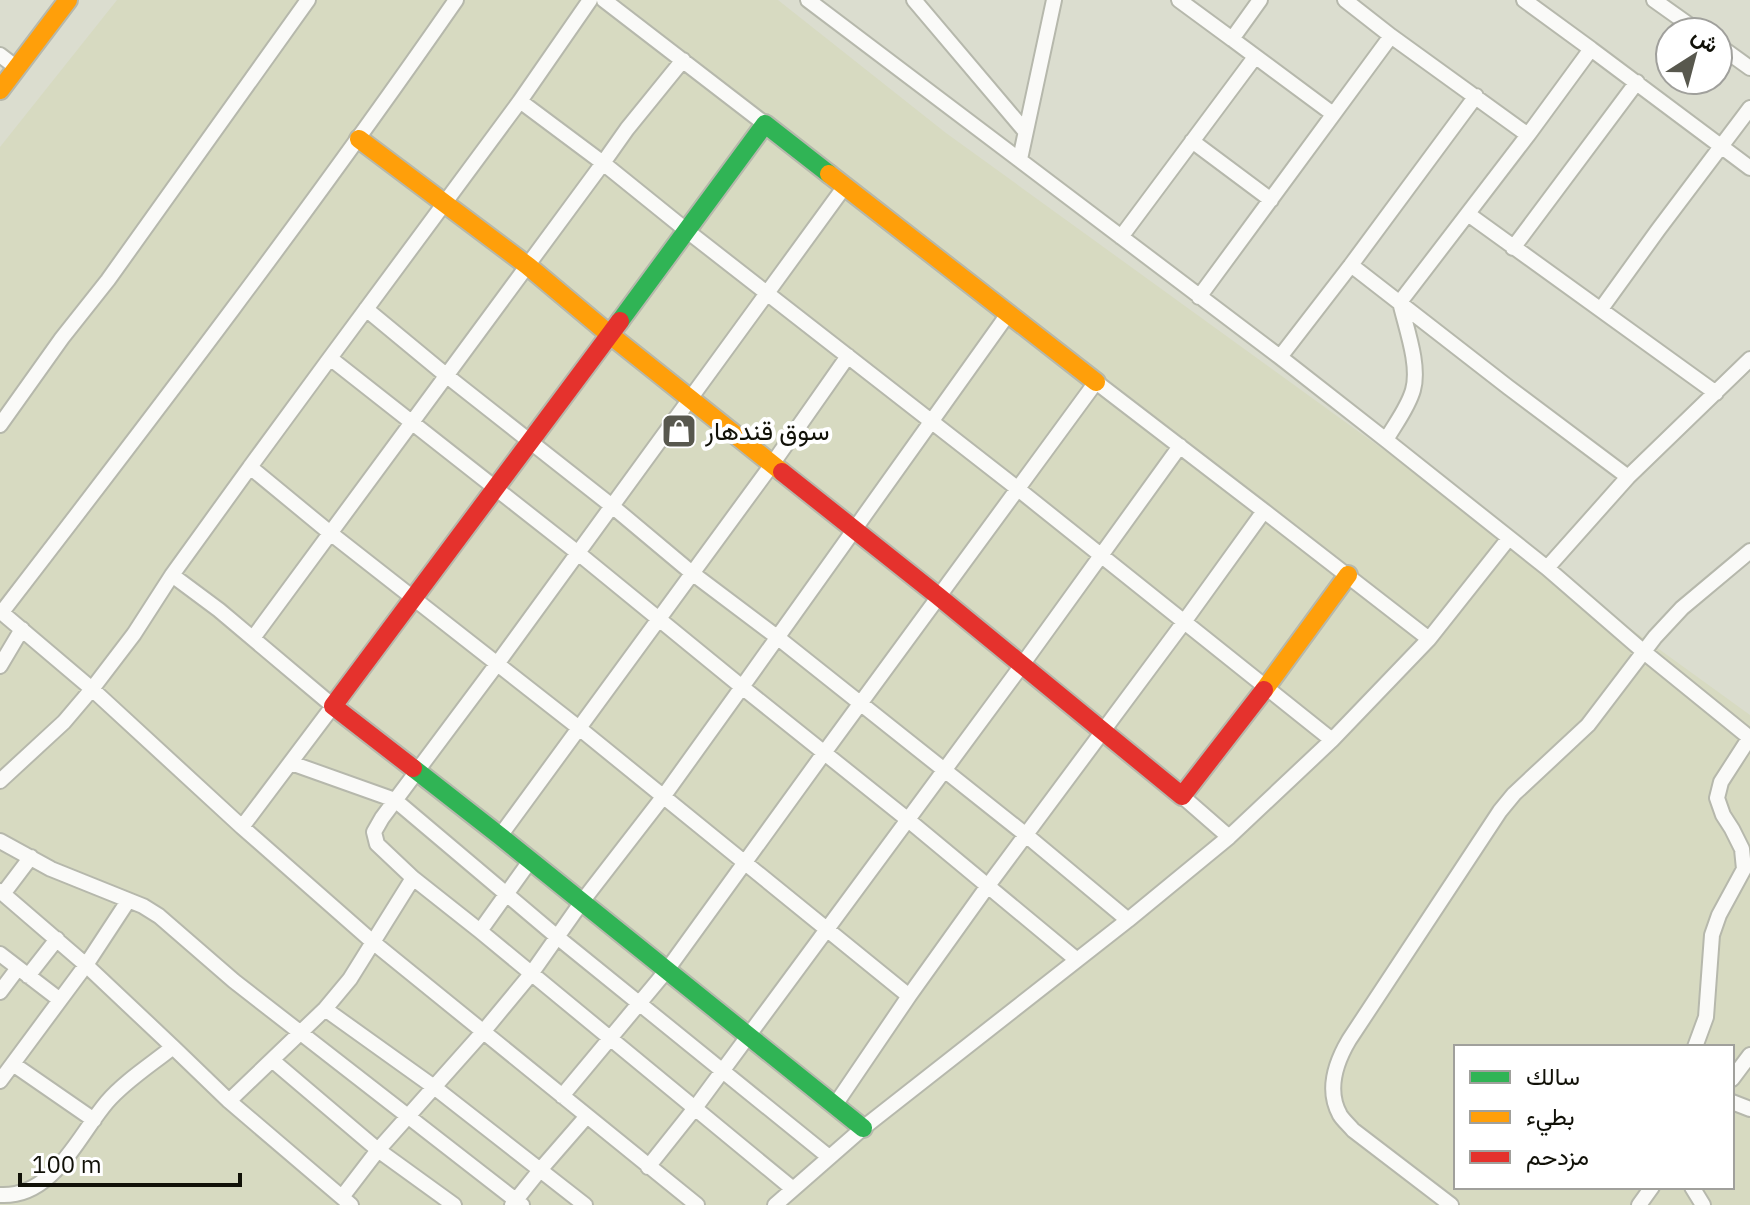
<svg xmlns="http://www.w3.org/2000/svg" width="1750" height="1205" font-family="'IBM Plex Sans',Vazirmatn,sans-serif">
<style>
.built{fill:#d7dac1;fill-rule:evenodd}
.lines{fill:none;stroke-linecap:round;stroke-linejoin:round}
.street-casing{stroke:#b6b8ac;stroke-width:18}
.fast-casing{stroke:#b6b8ac;stroke-width:22}
.slow-casing{stroke:#b6b8ac;stroke-width:22}
.jam-casing{stroke:#b6b8ac;stroke-width:22}
.street{stroke:#fafaf8;stroke-width:14}
.fast{stroke:#30b455;stroke-width:18}
.slow{stroke:#ff9f0a;stroke-width:18}
.jam{stroke:#e5322d;stroke-width:18}
.labels{text-anchor:middle;stroke-width:8;stroke-linejoin:round;paint-order:stroke}
.poi-label{font-size:26px;fill:#111108;stroke:#fff;text-anchor:start}
</style>
<rect width="100%" height="100%" fill="#dbddcf"/>
<path class="built" d="M 117,0 L 778,0 L 946,133 L 1750,715 L 1750,1205 L 0,1205 L 0,147 ZM 1456,1047 L 1732,1047 L 1732,1187 L 1456,1187 Z"/>
<g class="lines">
<defs>
<path id="street" d="M 604,0 L 765,124
M 808,0 L 1280,357 L 1386,440 L 1547,568 L 1644,652 L 1750,738
M 914,0 L 1025,131
M 1179,0 L 1232,39
M 1260,0 L 1232,39 L 1333,114
M 1345,0 L 1391,36 L 1528,135 L 1400,302
M 1524,0 L 1591,49
M 1654,0 L 1699,32
M 1718,45 L 1750,68
M 0,55 L 17,68
M 520,101 L 590,0
M 1528,135 L 1591,49 L 1750,168
M 1192,141 L 1271,200
M 1020,159 L 1054,0
M 1468,214 L 1716,393
M 1121,237 L 1255,57
M 1513,248 L 1637,82
M 1351,265 L 1476,96
M 1199,297 L 1391,36
M 366,309 L 447,376 L 612,506 L 692,573 L 777,637 L 1026,835 L 1128,920
M 1601,309 L 1658,230 L 1750,108
M 1280,357 L 1351,265 L 1508,387 L 1628,477
M 330,358 L 520,101 L 603,163 L 627,129 L 683,60
M 0,425 L 62,338 L 108,280 L 308,0
M 1386,440 C 1395,424 1408,408 1413,390 C 1420,365 1406,328 1400,302
M 250,467 L 330,358 L 578,553 L 742,687 L 1008,314
M 1547,568 L 1628,477 L 1750,359
M 172,575 L 219,610 L 333,706 L 242,827
M 0,611 L 92,689 L 242,827 L 374,943 L 697,1205
M 2,612 C 157,411 311,209 456,0
M 253,638 L 603,163 L 686,230 L 1018,489 L 1332,740
M 0,666 L 22,629
M 291,763 L 395,800 L 556,936 L 829,1157
M 0,781 L 64,722 L 92,689 L 134,634 L 172,575 L 250,467 L 329,532 L 579,728 L 909,996 L 835,1105
M 1182,796 L 1229,837
M 500,836 L 773,463 L 848,356
M 0,841 L 51,869 L 143,906 L 159,916 L 234,981 L 522,1205
M 413,878 L 480,931 L 793,1189
M 0,891 L 86,965 L 173,1047
M 3,894 L 31,857
M 480,931 L 530,861
M 0,954 L 60,1000
M 28,976 L 57,939
M 0,992 L 18,968
M 909,996 L 987,887 L 1184,622 L 1264,511 L 1429,639 L 1509,538
M 325,1009 L 434,1087 L 585,1205
M 1695,1047 L 1706,1017 L 1712,935 L 1719,915 L 1744,869 L 1742,849 L 1732,829 L 1723,815 L 1717,798 L 1721,782 L 1750,737
M 272,1060 L 378,1150 L 454,1205
M 13,1064 L 94,1120
M 1732,1079 L 1750,1055
M 0,1081 L 86,965 L 128,901
M 562,1096 L 667,970 L 824,753 L 1096,382 L 1264,511
M 229,1101 L 325,1009 L 350,979 L 413,878 L 377,844 L 374,832 L 382,818 L 497,664 L 845,186
M 1732,1102 L 1750,1109
M 648,1167 L 695,1108 L 1022,665 L 1180,446
M 1692,1187 L 1703,1205
M 0,1195 C 53,1198 78,1136 107,1102 C 125,1081 152,1064 173,1047 L 229,1101 L 351,1205
M 342,1197 L 378,1150 L 483,1032 L 531,974 L 581,903 L 663,797 L 742,687 L 907,819 L 1077,960
M 512,1205 L 540,1170 L 587,1116
M 775,1205 L 863,1128 L 1128,920 L 1229,837 L 1332,740 L 1429,639
M 1451,1205 L 1353,1130 C 1349,1125 1343,1120 1340,1115 C 1326,1090 1336,1062 1349,1040 L 1500,811 L 1514,794 L 1588,725 L 1655,637 L 1682,608 L 1750,551
M 1639,1205 L 1652,1187"/>
<path id="fast" d="M 620,321 L 765,124 L 829,174
M 413,768 L 500,836 L 863,1128"/>
<path id="slow" d="M 0,90 L 68,0
M 359,139 L 528,266 L 609,334 L 782,472
M 829,174 L 1096,382
M 1264,690 L 1348,575"/>
<path id="jam" d="M 782,472 L 938,596 L 1182,796 L 1264,690
M 413,768 L 333,706 L 620,321"/>
</defs>
<use href="#street" class="street-casing"/>
<use href="#fast" class="fast-casing"/>
<use href="#slow" class="slow-casing"/>
<use href="#jam" class="jam-casing"/>
<use href="#street" class="street"/>
<use href="#fast" class="fast"/>
<use href="#slow" class="slow"/>
<use href="#jam" class="jam"/>
</g>
<defs>
<symbol id="shop-square" viewBox="-11 -11 22 22"><rect x="-9" y="-9" width="18" height="18" rx="4" fill="#58584e" stroke="#fff"/><path d="M-5-2.5h2.3a2.7 3.5 0 0 1 5.4 0H5L5.5 6h-11ZM-1.5-2.5h3a1.5 2.3 0 0 0-3 0Z" fill="#fff"/></symbol>
</defs>
<g fill-rule="evenodd">
<use href="#shop-square" x="659" y="411" width="40" height="40"/>
</g>
<g class="labels">
<g class="poi-label">
<text x="705" y="440">سوق قندهار</text>
</g>
</g>
<rect x="1454" y="1045" width="280" height="144" fill="#ffffff" stroke="#a0a09c" stroke-width="2"/>
<rect x="1470" y="1071" width="40" height="12" fill="#30b455" stroke="#a0a09c" stroke-width="2"/>
<text x="1526" y="1085" font-size="24" fill="#111108">سالك</text>
<rect x="1470" y="1111" width="40" height="12" fill="#ff9f0a" stroke="#a0a09c" stroke-width="2"/>
<text x="1526" y="1125" font-size="24" fill="#111108">بطيء</text>
<rect x="1470" y="1151" width="40" height="12" fill="#e5322d" stroke="#a0a09c" stroke-width="2"/>
<text x="1526" y="1165" font-size="24" fill="#111108">مزدحم</text>
<g transform="translate(1694 56) rotate(36)"><circle r="38" fill="#ffffff" stroke="#a0a09c" stroke-width="2"/>
<path d="M0-6L14 30L0 20L-14 30Z" fill="#58584e"/>
<text y="-12" font-size="22" font-weight="bold" text-anchor="middle" fill="#111108">ش</text>
</g>
<path d="M20 1173v12h220v-12" fill="none" stroke="#111108" stroke-width="4"/>
<text x="32" y="1173" font-size="24" fill="#111108" stroke="#ffffff" stroke-width="6" paint-order="stroke">100 m</text>
</svg>
